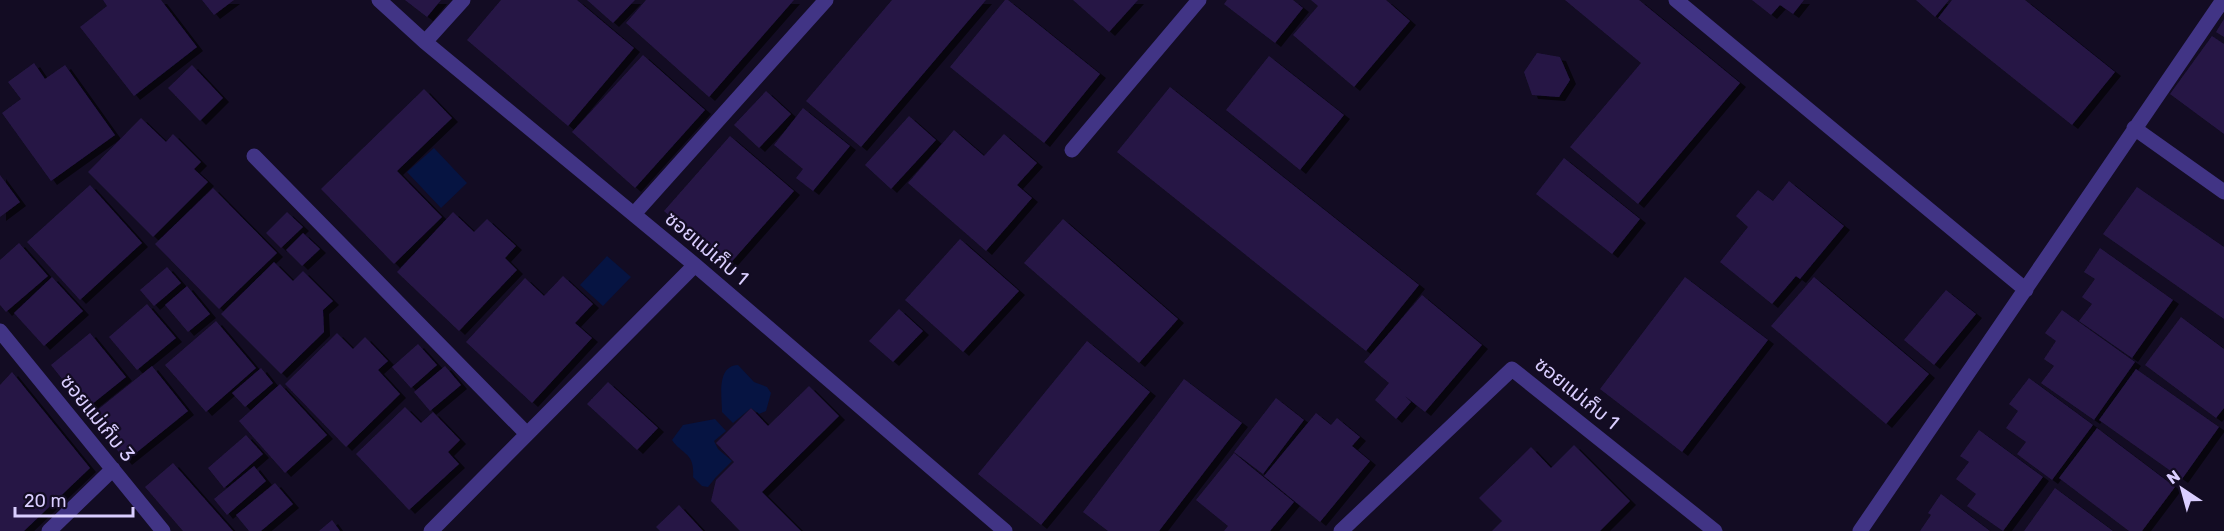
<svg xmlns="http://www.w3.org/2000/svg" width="2224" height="531" font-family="Rubik,'Noto Sans Thai',sans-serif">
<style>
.water{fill:#061442}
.building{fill:#261745;filter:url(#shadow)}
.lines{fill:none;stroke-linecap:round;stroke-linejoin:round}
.minor{stroke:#413485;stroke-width:15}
.labels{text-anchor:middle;stroke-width:4.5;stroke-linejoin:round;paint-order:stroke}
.street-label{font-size:20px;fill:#daceff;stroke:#130c23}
</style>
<defs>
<filter id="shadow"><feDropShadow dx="6" dy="4" stdDeviation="0" flood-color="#0009"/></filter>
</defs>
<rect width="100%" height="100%" fill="#130c23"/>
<path class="water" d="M 434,148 L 467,183 L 441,208 L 407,172 Z
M 607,256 L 631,277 L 603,306 L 580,285 Z
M 738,365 L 754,382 L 767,387 L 771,393 L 766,411 L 759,414 L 751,408 L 733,423 L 722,412 C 722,397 716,366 738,365 Z
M 715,419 L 726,431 L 714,441 L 718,449 L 732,461 L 716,477 L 708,487 L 702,486 L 693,477 C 695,452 682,455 672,440 L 683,425 Z"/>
<path class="building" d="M 103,0 L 161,0 L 197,47 L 134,96 L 80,27 L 107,6 Z
M 202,0 L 234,0 L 214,15 Z
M 405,0 L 441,0 L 427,17 Z
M 501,0 L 577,0 L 634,48 L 568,126 L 467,40 Z
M 587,0 L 635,0 L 613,23 Z
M 646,0 L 794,0 L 709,97 L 626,23 Z
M 892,0 L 986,0 L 861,147 L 806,101 Z
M 1005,0 L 1008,0 L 1100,74 L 1044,143 L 950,67 Z
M 1073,0 L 1138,0 L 1109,32 Z
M 1227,0 L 1293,0 L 1303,8 L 1275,43 L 1224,4 Z
M 1311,0 L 1386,0 L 1410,21 L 1354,87 L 1293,35 L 1318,6 Z
M 1565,0 L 1639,0 L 1740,83 L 1638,204 L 1570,147 L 1641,63 Z
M 1752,0 L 1804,0 L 1793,14 L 1780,5 L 1771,15 Z
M 1916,0 L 1949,0 L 1935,17 Z
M 1952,0 L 2025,0 L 2115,72 L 2072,125 L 1938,18 Z
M 2224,19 L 2224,37 L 2216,32 Z
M 2212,36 L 2224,44 L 2224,134 L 2170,94 Z
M 1537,53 L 1560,57 L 1570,80 L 1559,97 L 1532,95 L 1524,72 Z
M 643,55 L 705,110 L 635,188 L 572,132 Z
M 1269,56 L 1344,115 L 1300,170 L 1226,110 Z
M 34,63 L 45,79 L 65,65 L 115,135 L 51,181 L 2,113 L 21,99 L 8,82 Z
M 192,65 L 223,98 L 200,121 L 168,88 Z
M 1170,87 L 1419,285 L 1366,351 L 1117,152 Z
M 424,89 L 452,118 L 397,171 L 442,217 L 394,264 L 321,189 Z
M 766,91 L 791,114 L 759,148 L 734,125 Z
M 803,108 L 850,146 L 813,191 L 796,178 L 803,169 L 774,145 Z
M 909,116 L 936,140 L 891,189 L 865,165 Z
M 141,118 L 166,142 L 173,134 L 201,162 L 194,169 L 208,182 L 153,237 L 88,172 Z
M 954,130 L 984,156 L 1004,134 L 1037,163 L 1017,185 L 1032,198 L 986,251 L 908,183 Z
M 730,136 L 794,191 L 727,267 L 664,211 Z
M 1564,158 L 1640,219 L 1612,254 L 1536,194 Z
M 0,175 L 20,202 L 0,217 Z
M 1789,181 L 1844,226 L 1800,279 L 1796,276 L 1772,304 L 1720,262 L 1748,227 L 1736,216 L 1758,190 L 1773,201 Z
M 90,185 L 142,243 L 80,300 L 27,242 Z
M 2137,187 L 2224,247 L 2224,319 L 2103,234 Z
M 213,188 L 277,253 L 219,309 L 155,244 Z
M 287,212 L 303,227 L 281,248 L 266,233 Z
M 453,212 L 474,232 L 487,219 L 516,246 L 505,258 L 517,270 L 459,331 L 397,272 Z
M 1063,219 L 1178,319 L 1139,363 L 1024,263 Z
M 303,233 L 320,249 L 302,266 L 286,250 Z
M 960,239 L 1019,291 L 963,352 L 905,300 Z
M 19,243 L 48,276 L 6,312 L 0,305 L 0,260 Z
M 2100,248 L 2173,300 L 2132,358 L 2079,321 L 2092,304 L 2082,297 L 2095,279 L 2084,272 Z
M 274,262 L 293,281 L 303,271 L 333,301 L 323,310 L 324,332 L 281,374 L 221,314 Z
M 167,267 L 181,283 L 154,306 L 140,290 Z
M 563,276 L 593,304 L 575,323 L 592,338 L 532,403 L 466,342 L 525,278 L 544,296 Z
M 52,277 L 83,311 L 44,346 L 14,313 Z
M 1685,277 L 1768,340 L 1682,452 L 1600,389 Z
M 1814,277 L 1929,374 L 1886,424 L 1771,326 Z
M 187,286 L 210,314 L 188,332 L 165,305 Z
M 1946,290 L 1976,314 L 1934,365 L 1904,340 Z
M 1422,295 L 1482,345 L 1425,412 L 1405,396 L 1411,402 L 1396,419 L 1375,400 L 1389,383 L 1364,362 Z
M 147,304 L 176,338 L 137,370 L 109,337 Z
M 899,309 L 923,331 L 893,362 L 869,341 Z
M 2062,310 L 2135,362 L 2094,420 L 2041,383 L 2054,366 L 2044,359 L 2056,341 L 2045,333 Z
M 2181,317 L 2224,349 L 2224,408 L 2216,418 L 2145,365 Z
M 216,321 L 256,368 L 206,412 L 165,365 Z
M 90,333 L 126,377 L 86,409 L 51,365 Z
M 337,333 L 353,349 L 365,337 L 388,361 L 378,370 L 400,394 L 346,447 L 285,384 Z
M 1087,341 L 1150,392 L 1041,525 L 978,474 Z
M 418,344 L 437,365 L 411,388 L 392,367 Z
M 152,366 L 188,411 L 126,461 L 90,416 Z
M 445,366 L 461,385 L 430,411 L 414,392 Z
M 261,368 L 273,383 L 245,407 L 232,393 Z
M 2136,369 L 2219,427 L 2182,479 L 2099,420 Z
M 12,372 L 90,468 L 24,531 L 0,531 L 0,385 Z
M 2029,378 L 2093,425 L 2052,480 L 2017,454 L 2026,442 L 2006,428 L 2018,411 L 2009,404 Z
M 1184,379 L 1242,423 L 1159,531 L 1108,531 L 1083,512 Z
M 608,382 L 658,428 L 637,450 L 587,404 Z
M 280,384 L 327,435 L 285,473 L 239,421 Z
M 809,386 L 839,416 L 762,492 L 801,531 L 740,531 L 711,501 L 716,480 L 734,462 L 716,443 L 751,408 L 768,426 Z
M 1276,398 L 1304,420 L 1263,474 L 1234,452 Z
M 405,407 L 421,423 L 433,412 L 460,440 L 448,452 L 459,464 L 409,510 L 356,454 Z
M 1316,413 L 1331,425 L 1337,418 L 1360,437 L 1352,446 L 1370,461 L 1320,522 L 1264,476 Z
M 2097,428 L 2175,487 L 2142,531 L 2129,531 L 2059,478 Z
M 1979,430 L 2043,477 L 2003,531 L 1967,506 L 1976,494 L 1956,479 L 1969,462 L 1960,456 Z
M 246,435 L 263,454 L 224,488 L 208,468 Z
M 1574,445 L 1630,501 L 1600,531 L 1492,531 L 1502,521 L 1479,498 L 1531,447 L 1551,468 Z
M 1234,453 L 1294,502 L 1270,531 L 1224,531 L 1228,526 L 1196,500 Z
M 173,463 L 233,531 L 183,531 L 145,487 Z
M 254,466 L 266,481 L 227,515 L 214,499 Z
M 275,483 L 293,504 L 261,531 L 249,531 L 236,515 Z
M 2055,488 L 2113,531 L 2024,531 Z
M 1941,494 L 1990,531 L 1920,531 L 1931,515 L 1928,513 Z
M 679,505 L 703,531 L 660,531 L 656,527 Z
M 332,520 L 340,531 L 319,531 Z"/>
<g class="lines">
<path class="minor" d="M 379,0 L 425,42 L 695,265 L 1005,531
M 1676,0 L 2026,290
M 425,42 L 463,0
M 2134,128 L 2224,192
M 1072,150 L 1199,0
M 254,156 L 527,434
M 634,214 L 826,0
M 0,331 L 163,531
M 49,531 L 113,469
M 431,531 L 695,265
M 1341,531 L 1512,369 L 1715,531
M 1860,531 L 2223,0"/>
</g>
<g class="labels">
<g class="street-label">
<text transform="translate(707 248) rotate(40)" y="7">ซอยแม่เก็บ 1</text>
<text transform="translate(1577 393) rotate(39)" y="7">ซอยแม่เก็บ 1</text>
<text transform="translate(98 418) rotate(51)" y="7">ซอยแม่เก็บ 3</text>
</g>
</g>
<g transform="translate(2182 489) rotate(324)" stroke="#130c23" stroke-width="4.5" paint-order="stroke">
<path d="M0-4.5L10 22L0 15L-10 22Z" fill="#daceff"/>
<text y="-9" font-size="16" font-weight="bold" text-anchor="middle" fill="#daceff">N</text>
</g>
<path d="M15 507v9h118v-9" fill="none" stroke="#daceff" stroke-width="3"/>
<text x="24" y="507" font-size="18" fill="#daceff" stroke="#130c23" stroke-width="4.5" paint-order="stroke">20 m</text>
</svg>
